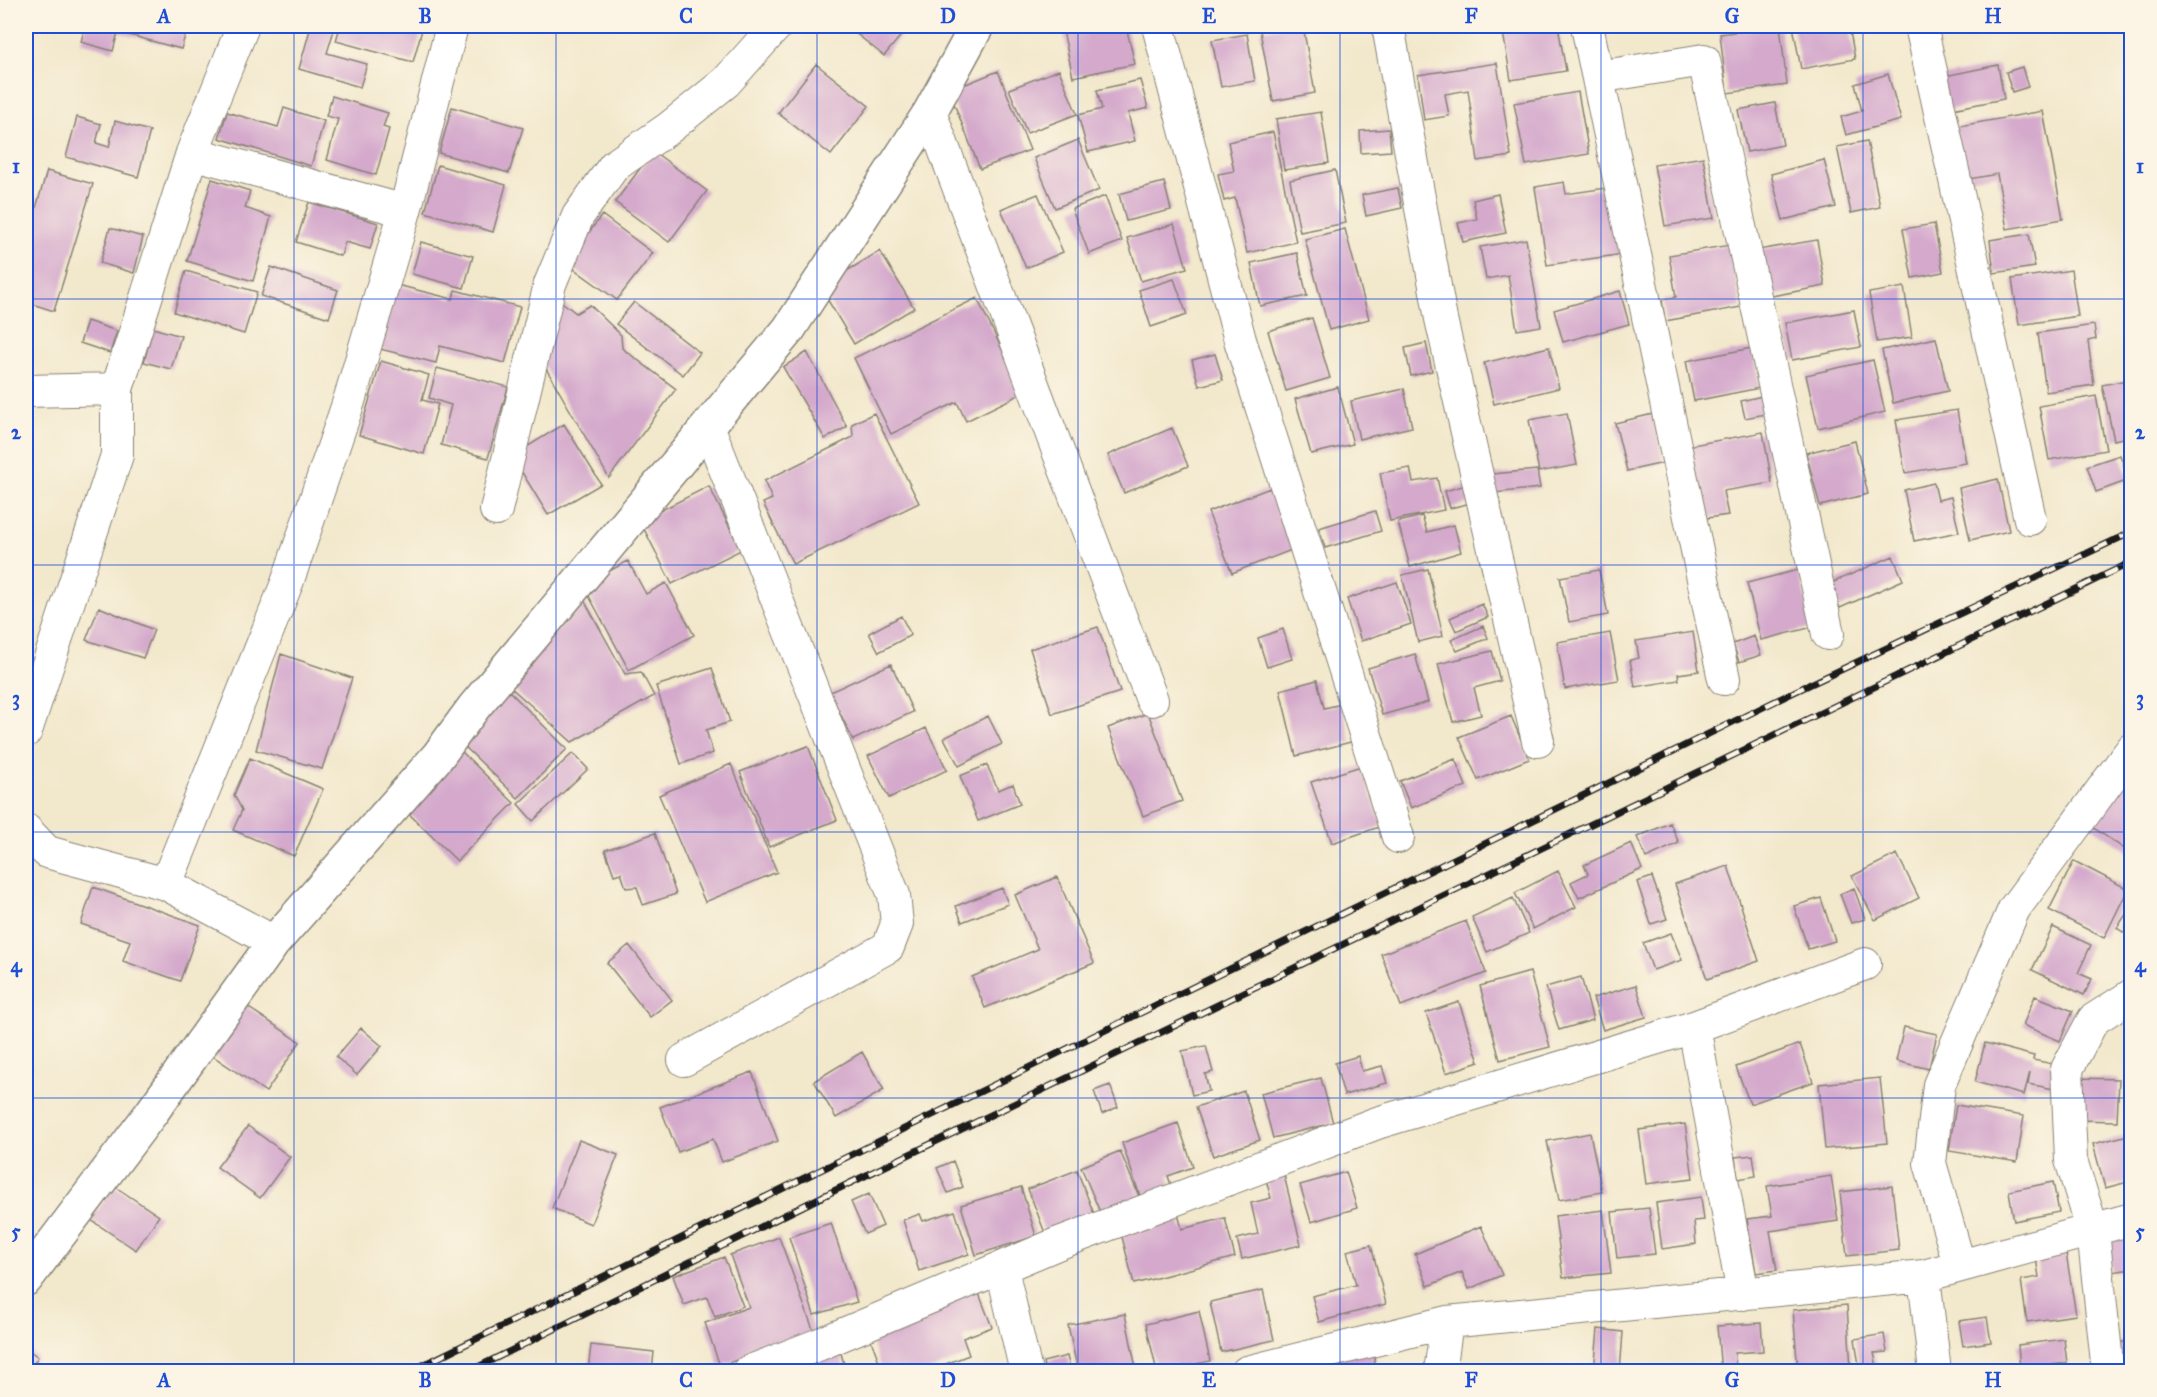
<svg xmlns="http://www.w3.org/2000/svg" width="2157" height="1397" font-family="'IM FELL Great Primer',serif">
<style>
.building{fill:#d4a9cc}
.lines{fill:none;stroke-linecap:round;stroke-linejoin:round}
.minor-casing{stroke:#878274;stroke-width:34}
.tertiary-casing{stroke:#878274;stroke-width:36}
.minor{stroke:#fff;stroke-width:32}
.tertiary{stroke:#fff;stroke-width:33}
.rail-casing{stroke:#1c1c1c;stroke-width:7}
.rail{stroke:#fcf5e5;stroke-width:4.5;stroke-dasharray:14;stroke-linecap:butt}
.grid{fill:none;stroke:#1d4ed8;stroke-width:1.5;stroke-opacity:0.55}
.neatline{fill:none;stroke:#1d4ed8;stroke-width:2}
.grid-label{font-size:20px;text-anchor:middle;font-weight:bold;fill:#1d4ed8}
</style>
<rect width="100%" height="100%" fill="#fcf5e5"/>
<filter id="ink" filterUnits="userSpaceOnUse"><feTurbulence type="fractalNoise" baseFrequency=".0167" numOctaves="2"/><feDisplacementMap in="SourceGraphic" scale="12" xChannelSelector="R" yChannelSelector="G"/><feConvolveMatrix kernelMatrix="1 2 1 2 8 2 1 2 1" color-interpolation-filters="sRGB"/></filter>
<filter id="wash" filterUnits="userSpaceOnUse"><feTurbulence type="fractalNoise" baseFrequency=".008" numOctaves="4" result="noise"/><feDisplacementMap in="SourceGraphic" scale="24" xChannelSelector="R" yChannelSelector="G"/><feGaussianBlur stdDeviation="1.35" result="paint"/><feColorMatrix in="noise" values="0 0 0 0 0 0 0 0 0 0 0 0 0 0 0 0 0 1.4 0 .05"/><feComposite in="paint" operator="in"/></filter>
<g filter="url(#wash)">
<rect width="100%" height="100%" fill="#f2e8cc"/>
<g id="blocks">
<path class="building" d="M 85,26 L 188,26 L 181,49 L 118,32 L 113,51 L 81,42 Z
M 311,26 L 335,27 L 327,53 L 367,64 L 360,87 L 299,69 Z
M 340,26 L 423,26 L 413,62 L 336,41 Z
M 847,26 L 909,26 L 884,56 Z
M 1062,26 L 1126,26 L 1135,64 L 1073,77 Z
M 1287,26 L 1303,26 L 1315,93 L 1273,101 L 1260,31 Z
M 1502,26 L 1558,26 L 1566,71 L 1511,80 Z
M 1780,26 L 1787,85 L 1727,93 L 1720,34 Z
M 1793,26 L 1849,26 L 1855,59 L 1801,69 Z
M 1247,34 L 1255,81 L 1221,87 L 1212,40 Z
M 1497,63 L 1511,156 L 1478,161 L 1468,90 L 1445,94 L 1449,116 L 1424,120 L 1418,75 Z
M 816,64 L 869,106 L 831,155 L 778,113 Z
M 1998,65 L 2004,99 L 1947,110 L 1940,77 Z
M 2022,67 L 2028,87 L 2012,92 L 2006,72 Z
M 1059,70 L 1077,114 L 1027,133 L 1009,89 Z
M 998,71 L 1030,150 L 980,169 L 949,91 Z
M 1888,74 L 1901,120 L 1846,135 L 1841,117 L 1862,111 L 1855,84 Z
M 1140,80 L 1148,108 L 1128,113 L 1135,141 L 1088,152 L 1078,115 L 1102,109 L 1097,90 Z
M 1578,92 L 1589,154 L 1526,165 L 1514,103 Z
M 332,96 L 388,113 L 383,127 L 389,129 L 376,175 L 327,160 L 338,119 L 326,116 Z
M 1775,103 L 1783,145 L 1747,152 L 1738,110 Z
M 452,107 L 523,128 L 509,173 L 439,153 Z
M 284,108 L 324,121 L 311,166 L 219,138 L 227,112 L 278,127 Z
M 2043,111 L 2063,219 L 2007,229 L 1997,174 L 1964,180 L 1954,127 Z
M 1321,112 L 1329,163 L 1284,170 L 1276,119 Z
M 77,117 L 101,124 L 96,143 L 109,147 L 115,121 L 150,131 L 138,177 L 66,157 Z
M 1389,129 L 1391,151 L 1361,153 L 1360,131 Z
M 1273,132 L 1296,242 L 1247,253 L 1235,198 L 1224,201 L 1218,174 L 1234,171 L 1228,142 Z
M 1078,140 L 1099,190 L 1055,208 L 1034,158 Z
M 1867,141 L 1880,207 L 1851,213 L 1837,147 Z
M 653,151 L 707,191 L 669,242 L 615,202 Z
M 1703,157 L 1714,218 L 1665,226 L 1654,165 Z
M 1824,160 L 1836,207 L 1783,220 L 1771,174 Z
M 438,165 L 506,185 L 493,232 L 425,212 Z
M 1335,170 L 1346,223 L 1300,232 L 1290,180 Z
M 47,171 L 93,184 L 54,311 L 26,302 L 26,241 Z
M 212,179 L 250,191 L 245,208 L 271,217 L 253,281 L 187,261 Z
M 1164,182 L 1171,210 L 1126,221 L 1119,194 Z
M 1564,182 L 1566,194 L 1613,187 L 1624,254 L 1547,265 L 1535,187 Z
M 1398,188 L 1402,208 L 1366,216 L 1362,195 Z
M 1038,194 L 1063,252 L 1026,268 L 1001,209 Z
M 1498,194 L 1506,233 L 1463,242 L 1458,223 L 1477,219 L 1473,200 Z
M 1105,196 L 1122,241 L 1089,254 L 1072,209 Z
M 309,202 L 378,223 L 370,249 L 345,242 L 341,256 L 296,242 Z
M 602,215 L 653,253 L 617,300 L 566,263 Z
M 1174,224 L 1187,268 L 1141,281 L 1127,238 Z
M 1934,224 L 1943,272 L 1912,278 L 1903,229 Z
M 110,228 L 143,237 L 134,273 L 100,263 Z
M 1345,229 L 1369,319 L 1329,330 L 1305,239 Z
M 2029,234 L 2035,267 L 1994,273 L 1990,240 Z
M 1526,239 L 1541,326 L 1517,330 L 1508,275 L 1486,279 L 1480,247 Z
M 1817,240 L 1825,286 L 1761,298 L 1752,251 Z
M 421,242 L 473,256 L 464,288 L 412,274 Z
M 1730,245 L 1741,307 L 1665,321 L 1662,300 L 1676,297 L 1669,255 Z
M 880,251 L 914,308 L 854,344 L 820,287 Z
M 1297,253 L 1307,296 L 1260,306 L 1251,263 Z
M 271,267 L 338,290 L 329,318 L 261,296 Z
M 2071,270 L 2078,316 L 2019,325 L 2012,279 Z
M 186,271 L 257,292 L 244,334 L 174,312 Z
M 1174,279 L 1187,315 L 1151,327 L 1139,290 Z
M 397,285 L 453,299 L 455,290 L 520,307 L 505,363 L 440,346 L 436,363 L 380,349 Z
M 1904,287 L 1912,337 L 1877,342 L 1869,293 Z
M 1620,291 L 1629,324 L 1563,342 L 1554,310 Z
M 977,298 L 1023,393 L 966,421 L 957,402 L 891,434 L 854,358 Z
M 558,299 L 576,313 L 590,305 L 621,335 L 622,348 L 676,389 L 609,478 L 540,358 Z
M 634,302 L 700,353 L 683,375 L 616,324 Z
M 1854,310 L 1861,347 L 1792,360 L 1785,323 Z
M 1312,318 L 1330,378 L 1286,391 L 1268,331 Z
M 87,321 L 117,331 L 110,353 L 80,343 Z
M 2094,325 L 2096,339 L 2088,341 L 2094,385 L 2046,392 L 2038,333 Z
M 153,328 L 181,336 L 171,369 L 144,362 Z
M 1936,338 L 1948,391 L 1893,403 L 1882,350 Z
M 1426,343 L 1432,371 L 1411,376 L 1405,348 Z
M 1549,347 L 1559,388 L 1494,404 L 1484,363 Z
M 1752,348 L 1760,388 L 1694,401 L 1686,361 Z
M 807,352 L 847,427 L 825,439 L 783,367 Z
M 1215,354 L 1223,380 L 1199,386 L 1192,360 Z
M 1873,360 L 1885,412 L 1818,428 L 1806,375 Z
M 381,361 L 429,375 L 422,400 L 438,404 L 424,454 L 359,435 Z
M 437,368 L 508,387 L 488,458 L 441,445 L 451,405 L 429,398 Z
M 2132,379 L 2132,436 L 2114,440 L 2102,385 Z
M 1338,387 L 1353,444 L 1311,454 L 1295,399 Z
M 1404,389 L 1412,427 L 1359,439 L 1351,401 Z
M 1762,396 L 1766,414 L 1745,418 L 1741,401 Z
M 2096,396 L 2106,450 L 2049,460 L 2039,406 Z
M 1957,410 L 1966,463 L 1905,473 L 1896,420 Z
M 874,413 L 919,503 L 793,564 L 763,503 L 772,499 L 764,481 L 853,437 L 852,424 Z
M 1567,413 L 1577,465 L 1539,472 L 1529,420 Z
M 1653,414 L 1664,463 L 1627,471 L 1615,423 Z
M 564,424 L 601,484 L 548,515 L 512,456 Z
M 1172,428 L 1188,466 L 1124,493 L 1108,455 Z
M 1763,432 L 1772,483 L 1723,491 L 1728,515 L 1700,519 L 1687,446 Z
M 1855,441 L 1868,494 L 1820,506 L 1806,453 Z
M 2120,455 L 2129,480 L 2096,492 L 2087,466 Z
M 1410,468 L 1413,482 L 1437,478 L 1444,510 L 1390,521 L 1380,473 Z
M 1537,470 L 1540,488 L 1494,493 L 1492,474 Z
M 1998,479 L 2009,531 L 1970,540 L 1959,488 Z
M 1934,483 L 1938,500 L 1951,497 L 1959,532 L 1914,541 L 1904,490 Z
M 1466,485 L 1471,503 L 1450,508 L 1445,491 Z
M 709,486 L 741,550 L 672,584 L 640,521 Z
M 1270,488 L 1294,549 L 1232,573 L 1208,512 Z
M 1375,511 L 1381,531 L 1325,548 L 1319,528 Z
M 1422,516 L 1427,532 L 1454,525 L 1461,552 L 1410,567 L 1398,522 Z
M 1893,556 L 1903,580 L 1840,608 L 1829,584 Z
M 628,561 L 646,594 L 666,583 L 694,635 L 629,670 L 583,585 Z
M 1428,569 L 1443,636 L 1418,642 L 1402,575 Z
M 1599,570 L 1608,615 L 1569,622 L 1560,577 Z
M 1798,570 L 1813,627 L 1761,640 L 1747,583 Z
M 1397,582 L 1411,624 L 1361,641 L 1347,599 Z
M 584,600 L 625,674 L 641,672 L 654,696 L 572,742 L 508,685 Z
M 1482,604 L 1488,617 L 1456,631 L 1450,618 Z
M 99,607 L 154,630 L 143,658 L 86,640 Z
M 901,616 L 911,635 L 879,652 L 869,633 Z
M 1483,626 L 1488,638 L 1457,651 L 1451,640 Z
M 1098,627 L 1120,692 L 1052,714 L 1030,649 Z
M 1283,629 L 1292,659 L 1267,667 L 1258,638 Z
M 1693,632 L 1699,671 L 1678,674 L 1679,680 L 1635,687 L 1630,660 L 1639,658 L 1636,641 Z
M 1610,633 L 1619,680 L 1565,689 L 1557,642 Z
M 1754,636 L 1761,655 L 1739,662 L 1733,644 Z
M 1492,651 L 1500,681 L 1474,688 L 1481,715 L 1453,722 L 1438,664 Z
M 281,654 L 352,678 L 322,769 L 256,750 Z
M 1415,654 L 1428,702 L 1382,715 L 1368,668 Z
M 891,664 L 913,712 L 853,740 L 830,692 Z
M 712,668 L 730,722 L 706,730 L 713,753 L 681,764 L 656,686 Z
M 1317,680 L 1324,708 L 1342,704 L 1351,742 L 1296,756 L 1280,690 Z
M 509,691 L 567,749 L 518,798 L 459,741 Z
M 1148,713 L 1182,801 L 1143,816 L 1108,728 Z
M 988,716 L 1002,744 L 959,766 L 944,738 Z
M 1511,716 L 1529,759 L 1478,780 L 1459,737 Z
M 926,728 L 947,770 L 889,798 L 868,756 Z
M 808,746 L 837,820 L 769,847 L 740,772 Z
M 460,750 L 514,803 L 457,861 L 403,808 Z
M 573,753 L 588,769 L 533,821 L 518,804 Z
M 250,758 L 323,789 L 294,856 L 233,830 L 242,810 L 234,795 Z
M 1455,759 L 1466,786 L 1411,808 L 1400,781 Z
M 731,764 L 777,872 L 705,902 L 659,795 Z
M 987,765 L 998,790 L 1013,784 L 1020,804 L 978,821 L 960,776 Z
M 1361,766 L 1382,826 L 1332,843 L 1311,782 Z
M 2132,769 L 2132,854 L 2091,826 Z
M 1670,823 L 1679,843 L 1646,858 L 1637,837 Z
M 655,833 L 676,894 L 643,905 L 637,887 L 626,888 L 621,873 L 614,875 L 605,850 Z
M 1631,843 L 1642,869 L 1579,898 L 1571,882 L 1588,874 L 1584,865 Z
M 1897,854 L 1919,898 L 1875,920 L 1852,876 Z
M 2074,861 L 2128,889 L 2104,938 L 2049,910 Z
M 1728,866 L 1759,961 L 1707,979 L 1675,884 Z
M 1558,871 L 1576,907 L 1533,929 L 1515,893 Z
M 1057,877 L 1094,963 L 985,1008 L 972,977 L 1038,949 L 1015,895 Z
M 1652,877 L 1667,919 L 1651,924 L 1637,882 Z
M 93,887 L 200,925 L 180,981 L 123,961 L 130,941 L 81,924 Z
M 1002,888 L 1008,904 L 962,922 L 956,906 Z
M 1854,888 L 1865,919 L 1851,923 L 1840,894 Z
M 1513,898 L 1529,933 L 1487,952 L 1472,917 Z
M 1821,898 L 1835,941 L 1808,949 L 1794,906 Z
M 2132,905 L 2132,938 L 2117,928 Z
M 1466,921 L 1486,973 L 1401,1006 L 1381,954 Z
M 2053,927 L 2091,945 L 2078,973 L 2092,979 L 2084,995 L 2032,970 Z
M 1671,933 L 1682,960 L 1653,970 L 1643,943 Z
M 629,945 L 672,1000 L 650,1017 L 607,963 Z
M 1530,972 L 1550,1047 L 1500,1060 L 1480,986 Z
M 1581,977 L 1593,1020 L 1559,1030 L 1546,987 Z
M 1636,985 L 1646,1017 L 1603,1030 L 1593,998 Z
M 2035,996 L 2073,1011 L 2060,1041 L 2023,1025 Z
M 1459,1002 L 1479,1062 L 1446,1073 L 1426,1013 Z
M 243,1004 L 300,1042 L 266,1092 L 210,1054 Z
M 1904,1027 L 1937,1034 L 1929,1069 L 1896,1061 Z
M 361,1028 L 382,1046 L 357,1075 L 336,1057 Z
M 1985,1043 L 2034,1056 L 2033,1060 L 2058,1065 L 2054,1089 L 2028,1084 L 2030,1072 L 2024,1095 L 1975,1082 Z
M 1800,1044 L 1813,1082 L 1750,1104 L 1736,1067 Z
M 1206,1046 L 1213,1072 L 1205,1074 L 1209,1091 L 1192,1095 L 1182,1051 Z
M 862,1052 L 884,1090 L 836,1118 L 814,1081 Z
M 1358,1056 L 1362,1071 L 1382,1066 L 1387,1083 L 1344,1095 L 1335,1063 Z
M 752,1072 L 778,1141 L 722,1162 L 713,1139 L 678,1152 L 660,1107 Z
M 1321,1078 L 1333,1123 L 1273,1138 L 1261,1093 Z
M 1880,1078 L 1887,1143 L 1825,1149 L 1819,1084 Z
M 2077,1078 L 2119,1079 L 2117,1121 L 2076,1120 Z
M 1110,1085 L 1118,1107 L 1102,1114 L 1094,1091 Z
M 1244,1091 L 1260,1140 L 1213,1156 L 1196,1107 Z
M 1956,1105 L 2024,1116 L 2017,1162 L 1949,1151 Z
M 1178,1123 L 1193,1167 L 1168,1176 L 1171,1185 L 1140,1196 L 1122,1143 Z
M 1685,1124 L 1693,1178 L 1646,1184 L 1639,1130 Z
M 248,1126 L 290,1157 L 260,1198 L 217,1167 Z
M 1590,1133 L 1602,1192 L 1559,1200 L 1547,1141 Z
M 2132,1134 L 2132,1181 L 2105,1188 L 2093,1144 Z
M 579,1140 L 618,1155 L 591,1224 L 552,1208 Z
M 1120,1151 L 1139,1196 L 1100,1212 L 1081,1167 Z
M 1753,1155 L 1756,1176 L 1738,1179 L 1735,1157 Z
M 953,1161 L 963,1187 L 948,1193 L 937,1168 Z
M 1077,1170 L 1094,1214 L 1045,1233 L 1028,1189 Z
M 1283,1171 L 1301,1245 L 1242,1259 L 1237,1239 L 1258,1234 L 1251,1203 L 1271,1198 L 1265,1176 Z
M 1346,1172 L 1357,1208 L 1311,1222 L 1300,1185 Z
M 1831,1176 L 1838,1221 L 1770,1231 L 1777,1270 L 1756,1273 L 1747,1219 L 1772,1216 L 1767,1186 Z
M 2053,1182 L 2059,1212 L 2014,1221 L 2009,1191 Z
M 114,1186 L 159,1216 L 136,1250 L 91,1220 Z
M 1892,1186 L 1899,1250 L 1847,1256 L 1840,1192 Z
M 1021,1187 L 1036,1236 L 976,1255 L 961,1205 Z
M 869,1194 L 883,1226 L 865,1234 L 851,1202 Z
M 1701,1197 L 1704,1220 L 1694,1221 L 1696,1244 L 1662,1249 L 1656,1203 Z
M 1649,1208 L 1655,1254 L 1617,1258 L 1612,1212 Z
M 1177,1210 L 1182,1229 L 1225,1218 L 1235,1257 L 1134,1284 L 1119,1225 Z
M 1603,1210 L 1611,1273 L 1563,1278 L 1555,1216 Z
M 955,1211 L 969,1254 L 919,1271 L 903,1220 L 920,1214 L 923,1221 Z
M 831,1223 L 857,1302 L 814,1315 L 789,1237 Z
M 1481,1226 L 1502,1275 L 1469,1289 L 1462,1272 L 1428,1286 L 1415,1254 Z
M 2132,1233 L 2132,1269 L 2112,1272 L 2107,1237 Z
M 779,1237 L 814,1332 L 720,1366 L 705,1323 L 749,1307 L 730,1255 Z
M 1371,1245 L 1386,1304 L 1319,1322 L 1312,1296 L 1356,1285 L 1347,1251 Z
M 2066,1253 L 2076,1315 L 2027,1322 L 2021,1280 L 2039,1277 L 2036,1258 Z
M 724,1257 L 743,1306 L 715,1317 L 707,1297 L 684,1305 L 673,1276 Z
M 1263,1290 L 1274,1340 L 1221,1352 L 1210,1302 Z
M 978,1291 L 992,1327 L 963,1338 L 969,1355 L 925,1372 L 883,1372 L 868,1332 Z
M 1847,1305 L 1851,1369 L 1798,1372 L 1793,1310 Z
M 1199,1311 L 1210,1361 L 1157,1372 L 1146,1324 Z
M 1125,1314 L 1136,1368 L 1121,1372 L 1078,1372 L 1068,1325 Z
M 1987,1317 L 1991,1342 L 1963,1346 L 1959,1321 Z
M 1761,1323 L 1763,1351 L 1735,1353 L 1736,1372 L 1721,1372 L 1717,1326 Z
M 1598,1329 L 1623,1332 L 1620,1372 L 1594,1372 Z
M 1884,1334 L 1887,1352 L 1874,1353 L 1877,1367 L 1888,1365 L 1889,1372 L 1860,1372 L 1855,1339 Z
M 2064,1339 L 2067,1363 L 2020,1369 L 2018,1345 Z
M 2132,1340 L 2132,1372 L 2119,1372 L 2118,1367 L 2124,1366 L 2118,1343 Z
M 591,1345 L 654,1352 L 652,1372 L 588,1371 Z
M 26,1348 L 38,1357 L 28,1372 L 26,1372 Z
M 1374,1352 L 1375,1369 L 1397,1366 L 1398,1372 L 1327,1372 L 1326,1356 Z
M 841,1353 L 846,1372 L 793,1372 L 791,1367 Z
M 1067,1356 L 1071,1372 L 1045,1372 L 1043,1362 Z
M 1467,1362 L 1542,1370 L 1542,1372 L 1466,1372 Z"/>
</g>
</g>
<g filter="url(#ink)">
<use href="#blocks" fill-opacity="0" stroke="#878274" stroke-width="1.5"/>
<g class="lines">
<defs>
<path id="minor" d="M 1158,26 L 1240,340 L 1398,837
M 1388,26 L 1441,319 L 1538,741
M 1587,26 L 1724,679
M 1921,26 L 2030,519
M 1598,77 L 1704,60 L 1828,634
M 930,112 L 1152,700
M 192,153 L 405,211
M 26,391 L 117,389
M 496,510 L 550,284 L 578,216 L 614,166 L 669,128 L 726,82 L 776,26
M 26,731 L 117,455 L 117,389 L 192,153 L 243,26
M 26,830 L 47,852 L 166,884 L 274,942
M 166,884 L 287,583 L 349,401 L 405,211 L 452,26
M 1694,1027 L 1743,1294
M 684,1060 L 888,947 L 897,924 L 894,895 L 708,426
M 1959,1264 L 1930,1163 L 1939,1085 L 2014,909 L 2132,749
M 1002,1269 L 1026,1372
M 1924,1276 L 1935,1372
M 748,1372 L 820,1344 L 1057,1244 L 1377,1123 L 1694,1027 L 1865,964
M 1247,1372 L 1447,1322 L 1924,1276 L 2132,1219
M 1440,1372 L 1447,1322
M 2108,1372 L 2093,1231 L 2071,1160 L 2067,1069 L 2093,1020 L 2132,995"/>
<path id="tertiary" d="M 26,1279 L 152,1112 L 274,942 L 438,756 L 474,707 L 789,329 L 930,112 L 977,26"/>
</defs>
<use href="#minor" class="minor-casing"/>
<use href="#tertiary" class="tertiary-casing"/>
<use href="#minor" class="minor"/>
<use href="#tertiary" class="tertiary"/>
<defs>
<path id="rail" d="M 409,1372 L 1796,691 L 2132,532
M 468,1372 L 811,1202 L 2132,562"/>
</defs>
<use href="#rail" class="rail-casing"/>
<use href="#rail" class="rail"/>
</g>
</g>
<path class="grid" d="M 294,26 L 294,1372M 556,26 L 556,1372M 817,26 L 817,1372M 1078,26 L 1078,1372M 1340,26 L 1340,1372M 1601,26 L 1601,1372M 1863,26 L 1863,1372M 26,299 L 2132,299M 26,565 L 2132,565M 26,832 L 2132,832M 26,1098 L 2132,1098"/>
<rect width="2157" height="1397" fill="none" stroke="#fcf5e5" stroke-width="66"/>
<rect x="33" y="33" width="2091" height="1331" class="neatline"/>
<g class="grid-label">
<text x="164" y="23">A</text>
<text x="425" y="23">B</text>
<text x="686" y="23">C</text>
<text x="948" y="23">D</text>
<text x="1209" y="23">E</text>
<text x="1471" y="23">F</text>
<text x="1732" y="23">G</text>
<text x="1993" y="23">H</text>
<text x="16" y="173">1</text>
<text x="2140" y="173">1</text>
<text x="16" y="439">2</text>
<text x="2140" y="439">2</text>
<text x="16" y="705">3</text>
<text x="2140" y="705">3</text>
<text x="16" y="972">4</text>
<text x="2140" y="972">4</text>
<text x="16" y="1238">5</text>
<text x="2140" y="1238">5</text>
<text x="164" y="1387">A</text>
<text x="425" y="1387">B</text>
<text x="686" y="1387">C</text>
<text x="948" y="1387">D</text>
<text x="1209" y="1387">E</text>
<text x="1471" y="1387">F</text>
<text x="1732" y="1387">G</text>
<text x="1993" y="1387">H</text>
</g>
</svg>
